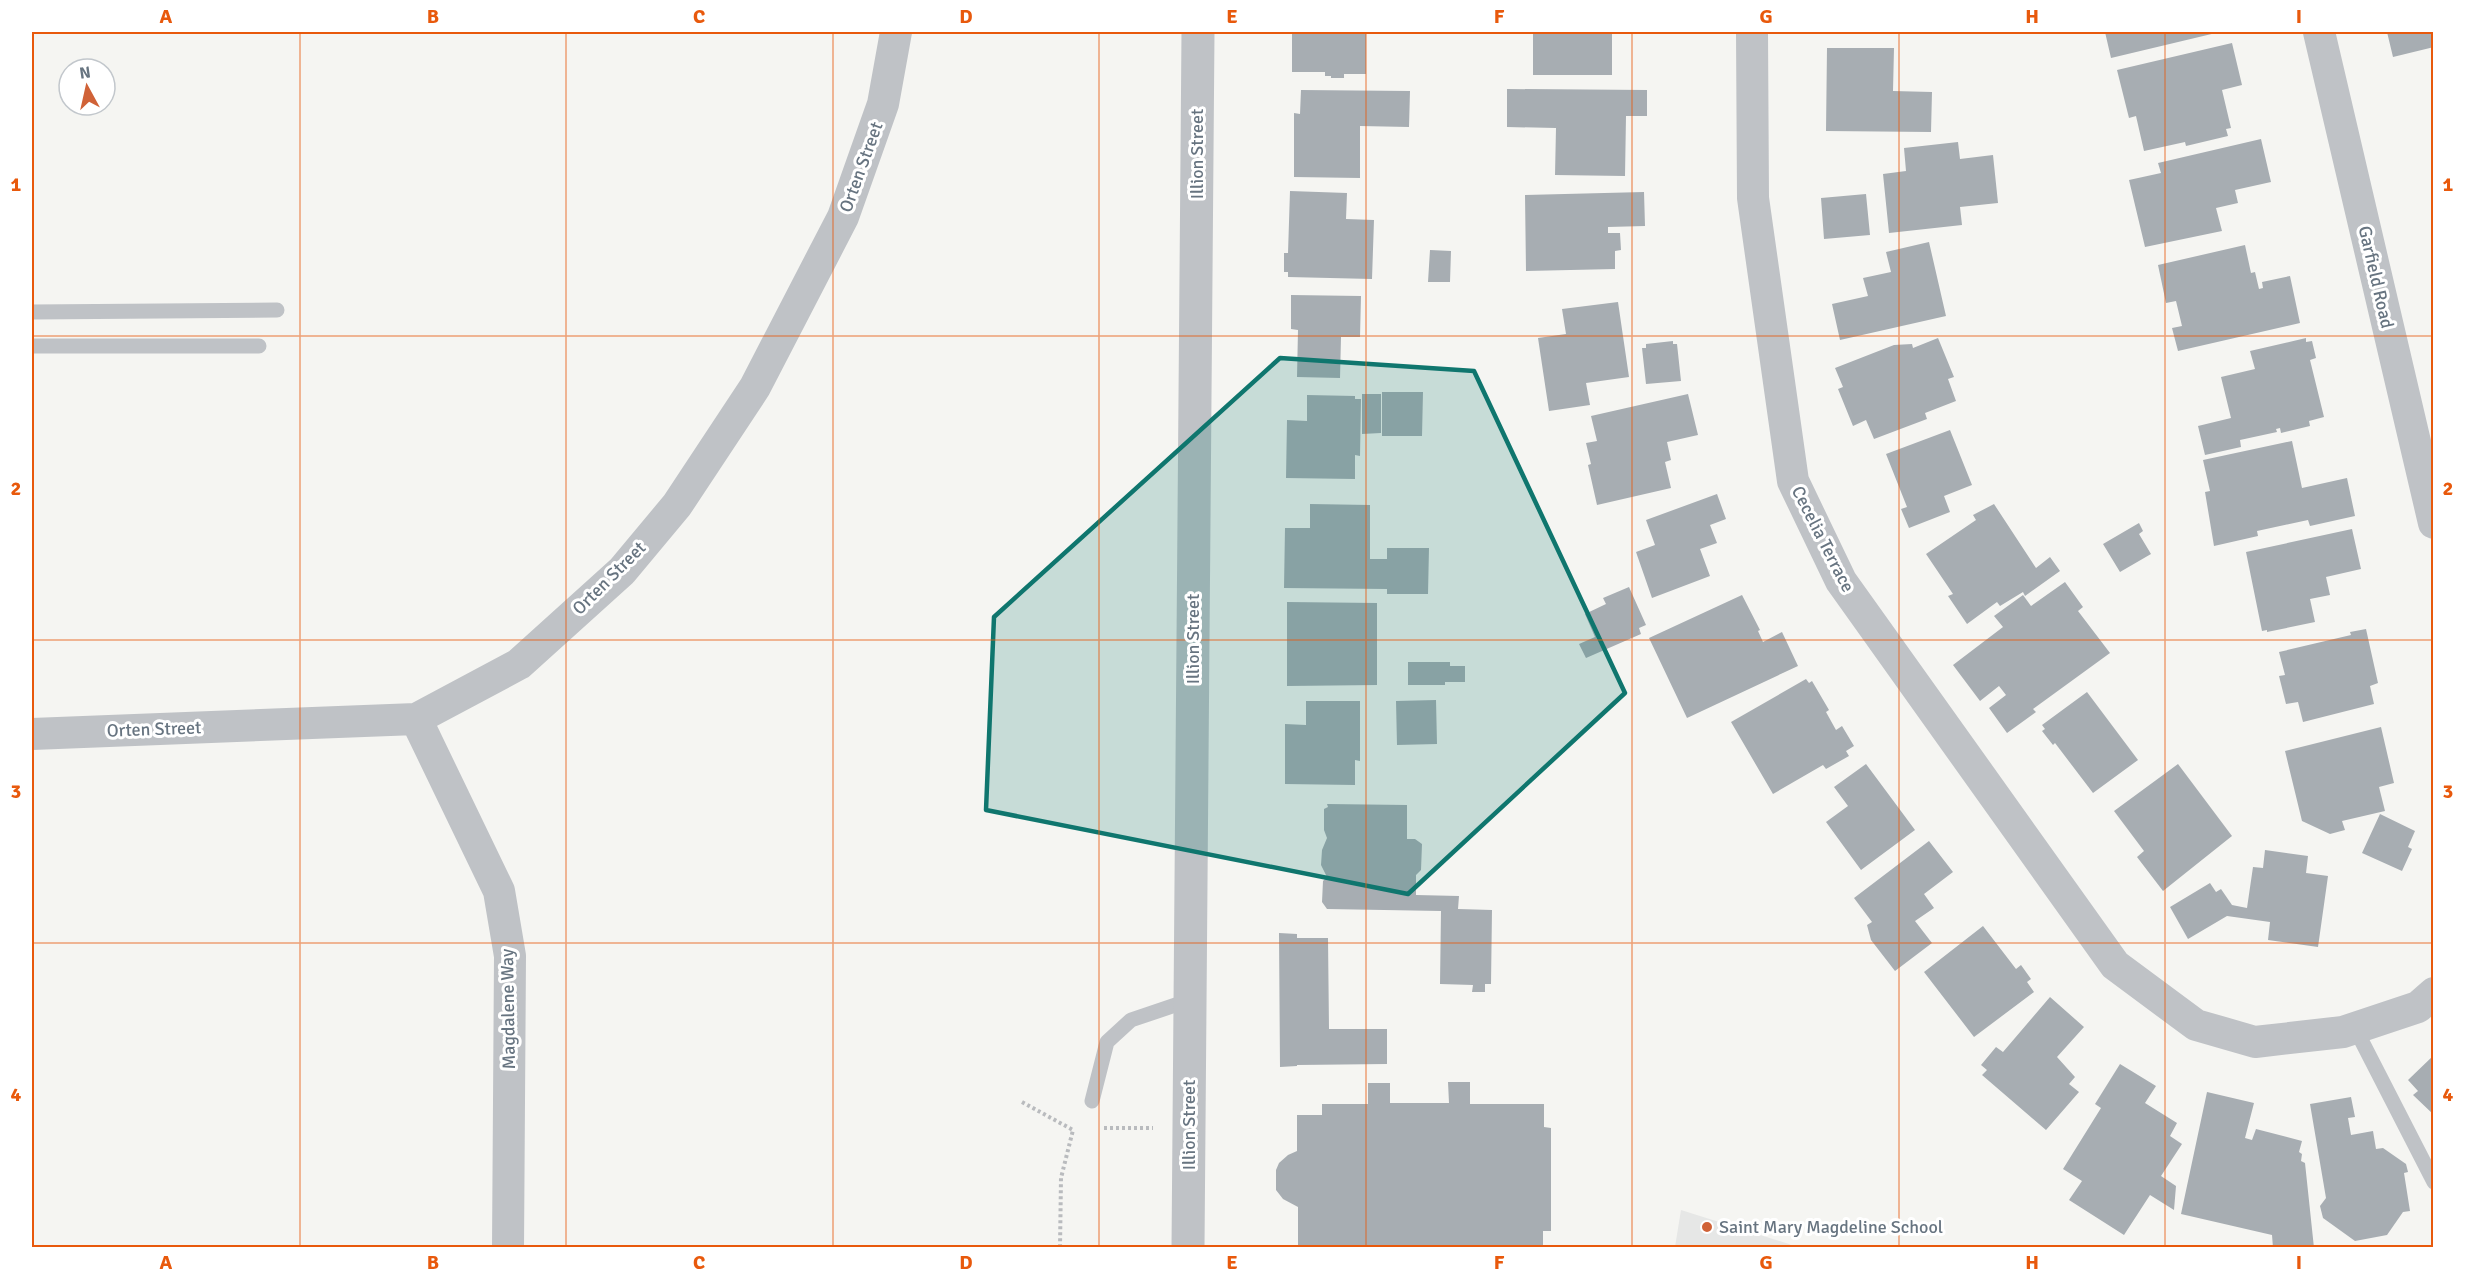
<svg xmlns="http://www.w3.org/2000/svg" width="2465" height="1279" font-family="Signika,sans-serif">
<style>
.built{fill:#e6e7e6}
.building{fill:#a7adb2}
.lines{fill:none;stroke-linecap:round;stroke-linejoin:round}
.path{stroke:#b9bbbe;stroke-width:4;stroke-dasharray:3 3;stroke-linecap:butt}
.service{stroke:#bfc2c6;stroke-width:15}
.minor{stroke:#bfc2c6;stroke-width:32}
.tertiary{stroke:#bfc2c6;stroke-width:33}
.marked{fill:#0f766e;fill-opacity:0.2;stroke:#0f766e;stroke-width:4.5;stroke-linejoin:round}
.grid{fill:none;stroke:#e8590c;stroke-width:1.5;stroke-opacity:0.55}
.poi-dot{fill:#d06237;stroke:#fff;stroke-width:2}
.labels{text-anchor:middle;stroke-width:6;stroke-linejoin:round;paint-order:stroke}
.street-label{font-size:18px;fill:#677480;stroke:#fff}
.poi-label{font-size:18px;fill:#677480;stroke:#fff;text-anchor:start}
.neatline{fill:none;stroke:#e8590c;stroke-width:2}
.grid-label{font-size:20px;text-anchor:middle;font-weight:bold;fill:#e8590c}
</style>
<rect width="100%" height="100%" fill="#f5f5f2"/>
<path class="built" d="M 1681,1210 L 1789,1244 L 1794,1247 L 1675,1247 Z"/>
<path class="building" d="M 1292,32 L 1366,32 L 1366,74 L 1344,74 L 1344,78 L 1331,78 L 1331,76 L 1325,76 L 1325,72 L 1292,72 Z
M 1533,32 L 1612,32 L 1612,75 L 1533,75 Z
M 2105,32 L 2220,32 L 2111,58 Z
M 2387,32 L 2434,32 L 2434,47 L 2393,57 Z
M 2232,43 L 2242,85 L 2222,90 L 2231,128 L 2226,129 L 2228,136 L 2186,146 L 2185,142 L 2144,151 L 2136,116 L 2129,118 L 2117,70 Z
M 1827,48 L 1894,48 L 1893,91 L 1932,92 L 1931,132 L 1826,131 Z
M 1507,89 L 1647,90 L 1647,116 L 1626,116 L 1625,176 L 1555,175 L 1556,128 L 1507,127 Z
M 1301,90 L 1410,91 L 1409,127 L 1360,126 L 1360,178 L 1294,177 L 1294,113 L 1300,114 Z
M 2261,139 L 2271,182 L 2235,190 L 2238,203 L 2216,208 L 2222,231 L 2145,247 L 2129,180 L 2161,173 L 2158,163 Z
M 1958,142 L 1960,159 L 1993,155 L 1998,203 L 1960,207 L 1962,225 L 1889,233 L 1883,174 L 1906,171 L 1904,148 Z
M 1290,191 L 1347,193 L 1346,219 L 1374,220 L 1372,279 L 1288,277 L 1288,272 L 1284,272 L 1284,253 L 1288,253 Z
M 1644,192 L 1645,226 L 1608,227 L 1608,233 L 1620,233 L 1621,250 L 1615,251 L 1615,269 L 1526,271 L 1525,195 Z
M 1866,194 L 1870,235 L 1824,239 L 1821,198 Z
M 1929,242 L 1946,316 L 1840,340 L 1832,304 L 1868,296 L 1863,278 L 1891,272 L 1886,252 Z
M 2245,245 L 2251,273 L 2255,272 L 2259,289 L 2263,288 L 2262,282 L 2290,276 L 2300,323 L 2178,351 L 2172,328 L 2182,326 L 2176,301 L 2166,303 L 2158,265 Z
M 1430,250 L 1451,251 L 1450,282 L 1428,282 Z
M 1291,295 L 1361,296 L 1360,337 L 1341,337 L 1340,378 L 1297,377 L 1298,330 L 1291,329 Z
M 1618,302 L 1629,377 L 1586,383 L 1590,405 L 1549,411 L 1538,338 L 1566,334 L 1562,309 Z
M 1938,338 L 1954,377 L 1948,379 L 1956,401 L 1925,413 L 1927,419 L 1874,439 L 1866,420 L 1853,426 L 1838,389 L 1843,387 L 1835,368 L 1894,345 L 1912,344 L 1913,348 Z
M 2306,338 L 2306,342 L 2312,341 L 2316,358 L 2310,360 L 2324,417 L 2309,421 L 2310,426 L 2281,433 L 2280,428 L 2276,429 L 2277,432 L 2240,440 L 2241,447 L 2205,455 L 2198,426 L 2231,418 L 2221,377 L 2255,369 L 2250,351 Z
M 1673,341 L 1673,344 L 1677,344 L 1681,381 L 1646,384 L 1642,348 L 1646,348 L 1646,344 Z
M 1382,392 L 1423,392 L 1422,436 L 1382,436 Z
M 1362,394 L 1381,394 L 1381,433 L 1362,434 Z
M 1688,394 L 1698,435 L 1667,442 L 1671,460 L 1665,462 L 1671,488 L 1597,505 L 1588,465 L 1591,464 L 1586,443 L 1597,441 L 1591,416 Z
M 1307,395 L 1355,396 L 1355,399 L 1361,399 L 1360,456 L 1355,455 L 1355,479 L 1286,478 L 1287,420 L 1307,421 Z
M 1950,430 L 1972,485 L 1944,496 L 1950,512 L 1909,528 L 1901,509 L 1907,507 L 1886,454 Z
M 2292,441 L 2302,488 L 2347,478 L 2355,516 L 2310,526 L 2308,520 L 2257,531 L 2258,536 L 2214,546 L 2205,492 L 2210,491 L 2203,460 Z
M 1717,494 L 1726,519 L 1710,525 L 1717,543 L 1700,549 L 1710,576 L 1652,598 L 1636,552 L 1655,545 L 1646,520 Z
M 1310,504 L 1370,505 L 1370,559 L 1387,559 L 1387,548 L 1429,548 L 1428,594 L 1387,594 L 1387,589 L 1284,588 L 1285,528 L 1310,528 Z
M 1994,504 L 2036,568 L 2050,557 L 2060,571 L 2025,596 L 2023,592 L 2000,606 L 1997,602 L 1967,624 L 1948,596 L 1953,594 L 1926,554 L 1976,520 L 1973,515 Z
M 2139,523 L 2143,531 L 2139,534 L 2151,554 L 2120,572 L 2103,544 Z
M 2352,529 L 2361,569 L 2326,577 L 2330,595 L 2310,599 L 2315,622 L 2267,632 L 2267,630 L 2262,631 L 2246,552 Z
M 2065,582 L 2083,607 L 2078,611 L 2110,653 L 2033,709 L 2036,712 L 2007,733 L 1989,708 L 2006,695 L 1999,686 L 1980,701 L 1953,665 L 2003,627 L 1994,616 L 2023,595 L 2031,606 Z
M 1629,587 L 1646,625 L 1639,628 L 1641,634 L 1586,658 L 1579,644 L 1595,637 L 1585,614 L 1606,604 L 1603,598 Z
M 1742,595 L 1760,630 L 1758,631 L 1763,642 L 1782,632 L 1798,666 L 1687,718 L 1649,638 Z
M 1287,602 L 1377,603 L 1377,685 L 1287,686 Z
M 2366,629 L 2378,683 L 2370,686 L 2374,704 L 2303,722 L 2298,702 L 2286,704 L 2279,676 L 2285,675 L 2279,652 L 2351,635 L 2350,632 Z
M 1408,662 L 1450,662 L 1450,666 L 1465,666 L 1465,682 L 1445,682 L 1445,685 L 1408,685 Z
M 1806,679 L 1809,683 L 1812,681 L 1829,710 L 1826,712 L 1836,730 L 1842,726 L 1854,746 L 1846,751 L 1849,756 L 1826,769 L 1823,765 L 1773,794 L 1731,722 Z
M 2087,692 L 2138,760 L 2093,793 L 2055,743 L 2053,745 L 2042,731 L 2045,729 L 2042,725 Z
M 1436,700 L 1437,744 L 1397,745 L 1396,701 Z
M 1306,701 L 1360,701 L 1360,761 L 1355,760 L 1355,785 L 1285,784 L 1285,724 L 1306,725 Z
M 2381,727 L 2394,783 L 2379,787 L 2385,811 L 2342,821 L 2345,830 L 2330,834 L 2302,821 L 2285,751 Z
M 1866,764 L 1915,830 L 1861,870 L 1826,822 L 1848,806 L 1834,787 Z
M 2178,764 L 2232,836 L 2163,891 L 2137,857 L 2144,851 L 2114,811 Z
M 1327,804 L 1407,805 L 1407,839 L 1415,839 L 1422,844 L 1421,870 L 1416,875 L 1416,895 L 1459,896 L 1458,909 L 1492,910 L 1491,984 L 1485,984 L 1485,992 L 1472,992 L 1473,985 L 1440,984 L 1441,911 L 1327,909 L 1322,902 L 1323,881 L 1327,877 L 1321,865 L 1322,850 L 1327,838 L 1324,830 L 1324,809 L 1328,807 Z
M 2380,814 L 2415,831 L 2408,847 L 2412,849 L 2402,871 L 2362,853 Z
M 1929,841 L 1953,872 L 1924,894 L 1934,908 L 1915,921 L 1932,943 L 1895,971 L 1871,940 L 1867,925 L 1872,922 L 1854,898 Z
M 2265,850 L 2308,856 L 2306,873 L 2328,876 L 2318,947 L 2268,940 L 2270,922 L 2227,916 L 2188,939 L 2170,907 L 2210,883 L 2216,892 L 2221,889 L 2232,905 L 2247,908 L 2253,867 L 2263,868 Z
M 1983,926 L 2016,969 L 2021,965 L 2031,979 L 2027,982 L 2034,992 L 1974,1037 L 1924,972 Z
M 1279,933 L 1297,934 L 1297,938 L 1328,938 L 1329,1029 L 1387,1029 L 1387,1064 L 1297,1065 L 1297,1066 L 1280,1067 Z
M 2050,997 L 2084,1027 L 2057,1057 L 2075,1077 L 2069,1084 L 2079,1092 L 2046,1130 L 1982,1075 L 1987,1070 L 1981,1065 L 1996,1047 L 2003,1052 Z
M 2434,1055 L 2434,1115 L 2413,1095 L 2418,1091 L 2408,1080 Z
M 2120,1064 L 2156,1086 L 2145,1103 L 2177,1123 L 2170,1136 L 2182,1144 L 2161,1176 L 2176,1186 L 2174,1210 L 2150,1195 L 2124,1235 L 2069,1200 L 2082,1181 L 2063,1169 L 2101,1108 L 2095,1104 Z
M 1448,1082 L 1470,1082 L 1470,1104 L 1544,1104 L 1544,1127 L 1551,1128 L 1551,1231 L 1543,1231 L 1543,1248 L 1298,1246 L 1298,1207 L 1283,1199 L 1276,1190 L 1276,1170 L 1279,1163 L 1288,1155 L 1297,1151 L 1297,1115 L 1322,1115 L 1322,1104 L 1368,1104 L 1368,1083 L 1390,1083 L 1390,1103 L 1449,1103 Z
M 2207,1092 L 2254,1103 L 2245,1138 L 2252,1140 L 2256,1129 L 2302,1141 L 2299,1152 L 2302,1154 L 2301,1161 L 2305,1163 L 2314,1248 L 2273,1248 L 2272,1235 L 2181,1214 Z
M 2351,1097 L 2355,1117 L 2348,1118 L 2351,1135 L 2373,1131 L 2376,1149 L 2383,1148 L 2406,1164 L 2408,1172 L 2404,1173 L 2410,1211 L 2403,1212 L 2387,1235 L 2355,1241 L 2323,1218 L 2320,1206 L 2326,1198 L 2310,1104 Z"/>
<g class="lines">
<path class="path" d="M 1022,1102 L 1073,1130 L 1061,1178 L 1060,1248
M 1104,1128 L 1153,1128"/>
<path class="service" d="M 32,312 L 277,310
M 32,346 L 259,346
M 2355,1028 L 2434,1182
M 1092,1101 L 1107,1042 L 1131,1020 L 1190,1000"/>
<path class="minor" d="M 1752,32 L 1753,198 L 1793,481 L 1841,581 L 2115,965 L 2196,1025 L 2255,1042 L 2343,1032 L 2418,1007 L 2434,993
M 2319,32 L 2434,523
M 416,719 L 499,891 L 510,956 L 508,1248
M 32,734 L 416,719 L 519,664 L 622,571 L 677,505 L 755,387 L 843,217 L 883,104 L 896,32"/>
<path class="tertiary" d="M 1188,1248 L 1198,32"/>
</g>
<path class="marked" d="M 1280,358 L 1474,371 L 1625,693 L 1408,894 L 986,810 L 994,617 Z"/>
<path class="grid" d="M 300,32 L 300,1248M 566,32 L 566,1248M 833,32 L 833,1248M 1099,32 L 1099,1248M 1366,32 L 1366,1248M 1632,32 L 1632,1248M 1899,32 L 1899,1248M 2165,32 L 2165,1248M 32,336 L 2434,336M 32,640 L 2434,640M 32,943 L 2434,943"/>
<circle class="poi-dot" cx="1707" cy="1227" r="6"/>
<g class="labels">
<g class="street-label">
<text transform="translate(1197 154) rotate(-90)" y="6">Illion Street</text>
<text transform="translate(861 167) rotate(-70)" y="6">Orten Street</text>
<text transform="translate(2376 277) rotate(77)" y="6">Garfield Road</text>
<text transform="translate(1823 539) rotate(63)" y="6">Cecelia Terrace</text>
<text transform="translate(609 578) rotate(-45)" y="6">Orten Street</text>
<text transform="translate(1193 639) rotate(-90)" y="6">Illion Street</text>
<text transform="translate(154 729) rotate(-2)" y="6">Orten Street</text>
<text transform="translate(508 1009) rotate(-91)" y="6">Magdalene Way</text>
<text transform="translate(1189 1125) rotate(-90)" y="6">Illion Street</text>
</g>
<g class="poi-label">
<text x="1719" y="1233">Saint Mary Magdeline School</text>
</g>
</g>
<rect width="2465" height="1279" fill="none" stroke="#ffffff" stroke-width="66"/>
<g transform="translate(87 87) rotate(352)"><circle r="28" fill="#ffffff" stroke="#c2c7cc" stroke-width="1.5"/>
<path d="M0-4.5L10 22L0 15L-10 22Z" fill="#d06237"/>
<text y="-9" font-size="16" font-weight="bold" text-anchor="middle" fill="#677480">N</text>
</g>
<rect x="33" y="33" width="2399" height="1213" class="neatline"/>
<g class="grid-label">
<text x="166" y="23">A</text>
<text x="433" y="23">B</text>
<text x="699" y="23">C</text>
<text x="966" y="23">D</text>
<text x="1232" y="23">E</text>
<text x="1499" y="23">F</text>
<text x="1766" y="23">G</text>
<text x="2032" y="23">H</text>
<text x="2299" y="23">I</text>
<text x="16" y="191">1</text>
<text x="2448" y="191">1</text>
<text x="16" y="495">2</text>
<text x="2448" y="495">2</text>
<text x="16" y="798">3</text>
<text x="2448" y="798">3</text>
<text x="16" y="1101">4</text>
<text x="2448" y="1101">4</text>
<text x="166" y="1269">A</text>
<text x="433" y="1269">B</text>
<text x="699" y="1269">C</text>
<text x="966" y="1269">D</text>
<text x="1232" y="1269">E</text>
<text x="1499" y="1269">F</text>
<text x="1766" y="1269">G</text>
<text x="2032" y="1269">H</text>
<text x="2299" y="1269">I</text>
</g>
</svg>
